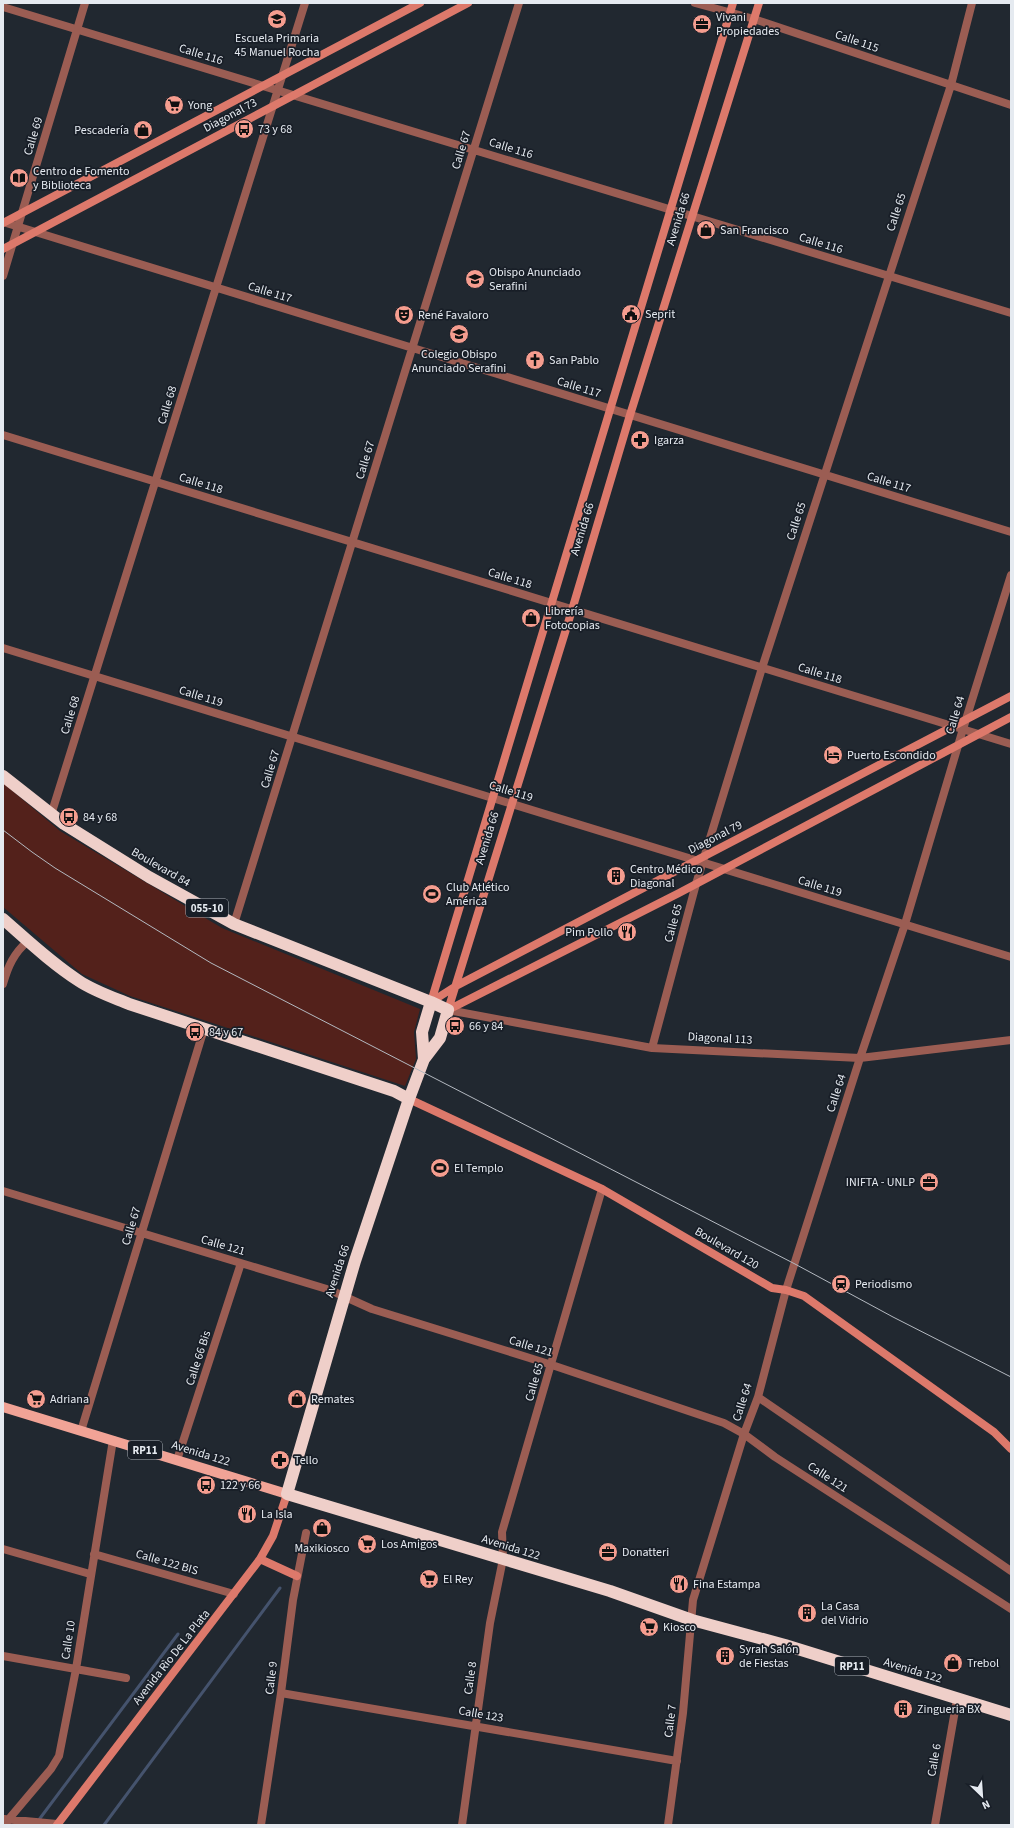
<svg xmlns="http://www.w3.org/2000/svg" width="1014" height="1828" font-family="'Source Sans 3',sans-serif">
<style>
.green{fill:#53211b}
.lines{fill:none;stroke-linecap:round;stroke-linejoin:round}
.stream{stroke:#45536d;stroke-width:3}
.street{stroke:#9b5d53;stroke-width:8}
.secondary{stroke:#dd796b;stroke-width:8}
.primary{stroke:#f1a396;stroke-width:10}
.highway{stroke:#efcfc9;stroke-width:12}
.tram{stroke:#b4b9c0;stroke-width:1}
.labels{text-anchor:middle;stroke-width:3.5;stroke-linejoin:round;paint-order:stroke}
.shield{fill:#181e27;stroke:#a8adb4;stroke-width:1}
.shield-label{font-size:11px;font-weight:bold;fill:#e5eaf0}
.poi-label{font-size:12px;fill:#e5eaf0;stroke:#181e27;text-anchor:start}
.street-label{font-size:12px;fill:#e5eaf0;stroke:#181e27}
</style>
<rect width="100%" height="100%" fill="#212830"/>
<path class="green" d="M 3,783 L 60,831 L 222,928 L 420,1009 L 414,1032 L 416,1059 L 405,1086 L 130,996 L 82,974 L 3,907 Z"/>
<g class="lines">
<path class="stream" d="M 38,1821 L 178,1634
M 104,1825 L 280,1588"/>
<path class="street" d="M 695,3 L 754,19 L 1011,105
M 3,7 L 1011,313
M 3,222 L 1011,532
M 3,276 L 85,3
M 3,435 L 1011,744
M 3,648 L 1011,957
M 51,815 L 305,3
M 234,924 L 519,3
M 3,984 C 8,966 14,953 28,941
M 448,1010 L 652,1048 L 860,1058 L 1011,1040
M 652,1048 L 696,884 L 762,668 L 951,85 L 972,3
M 3,1191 L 330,1290 L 372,1309 L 552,1365 L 724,1423 L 744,1434 L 775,1457 L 1011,1609
M 758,1397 L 1011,1571
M 81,1431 L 204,1029
M 177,1460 L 241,1263
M 3,1549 L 90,1574
M 94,1554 L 234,1594
M 3,1656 L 126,1678
M 281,1693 L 677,1761
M 4,1819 L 57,1824
M 6,1825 L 8,1820 L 51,1769 L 59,1756 L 76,1669 L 113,1440
M 261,1825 L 281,1693 L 293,1600 L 306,1533
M 462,1825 L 490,1623 L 503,1559 L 502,1532 L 602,1189
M 668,1825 L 683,1713 L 693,1600 L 744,1434 L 758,1397 L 786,1290 L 860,1058 L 905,924 L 963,729 L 1011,575
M 935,1825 L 957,1699"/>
<path class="secondary" d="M 3,223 L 420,3
M 3,249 L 468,3
M 431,1002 L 733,3
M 431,1002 L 456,986 L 1011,696
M 448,1010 L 572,610 L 630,415 L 759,3
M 448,1010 L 679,893 L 1011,717
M 409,1099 L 602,1189 L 772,1288 L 786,1290 L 804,1296 L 994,1432 L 1011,1449
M 260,1559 L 297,1576
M 57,1825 L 260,1559 L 273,1536 L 287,1494"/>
<path class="primary" d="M 3,1407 L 287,1494"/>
<path class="highway" d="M 3,776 L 64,824 L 149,877 L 234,924 L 431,1002 L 448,1010 L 440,1038 L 424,1059 L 409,1099 L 355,1261 L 287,1494 L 610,1591 L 692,1620 L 785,1645 L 1011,1715
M 3,919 C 27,940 51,963 79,981 C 94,991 112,997 129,1004 L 394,1091 L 409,1099
M 424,1059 L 422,1032 L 431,1002"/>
<path class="tram" d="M 3,830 L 32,852 L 55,868 L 211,963 L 795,1264 L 893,1317 L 1011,1377"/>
</g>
<defs>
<symbol id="school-disc" viewBox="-11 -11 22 22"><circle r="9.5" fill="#f59d8f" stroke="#181e27"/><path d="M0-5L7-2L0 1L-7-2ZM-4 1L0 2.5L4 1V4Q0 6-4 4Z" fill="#111"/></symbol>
<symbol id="office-disc" viewBox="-11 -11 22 22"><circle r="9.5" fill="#f59d8f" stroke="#181e27"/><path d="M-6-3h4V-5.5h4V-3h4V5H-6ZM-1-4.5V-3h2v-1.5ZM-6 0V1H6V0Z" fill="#111"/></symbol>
<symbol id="supermarket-disc" viewBox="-11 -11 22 22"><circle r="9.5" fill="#f59d8f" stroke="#181e27"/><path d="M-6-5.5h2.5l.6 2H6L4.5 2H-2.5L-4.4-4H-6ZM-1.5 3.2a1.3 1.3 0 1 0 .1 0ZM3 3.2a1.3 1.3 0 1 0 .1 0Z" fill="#111"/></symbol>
<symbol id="bus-disc" viewBox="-11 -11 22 22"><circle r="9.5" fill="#f59d8f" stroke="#181e27"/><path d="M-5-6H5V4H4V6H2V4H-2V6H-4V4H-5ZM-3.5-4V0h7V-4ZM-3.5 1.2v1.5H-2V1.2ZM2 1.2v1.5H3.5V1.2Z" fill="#111"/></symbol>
<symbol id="shop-disc" viewBox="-11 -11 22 22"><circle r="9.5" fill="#f59d8f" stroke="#181e27"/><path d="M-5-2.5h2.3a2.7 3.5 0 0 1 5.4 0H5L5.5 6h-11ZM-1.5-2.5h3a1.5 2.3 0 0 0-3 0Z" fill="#111"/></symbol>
<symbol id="library-disc" viewBox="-11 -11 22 22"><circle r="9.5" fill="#f59d8f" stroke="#181e27"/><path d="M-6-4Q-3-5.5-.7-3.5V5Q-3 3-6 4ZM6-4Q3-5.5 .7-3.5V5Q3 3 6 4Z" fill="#111"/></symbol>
<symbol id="civic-disc" viewBox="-11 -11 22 22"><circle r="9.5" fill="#f59d8f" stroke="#181e27"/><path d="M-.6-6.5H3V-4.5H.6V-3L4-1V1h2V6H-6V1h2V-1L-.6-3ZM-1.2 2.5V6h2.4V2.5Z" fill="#111"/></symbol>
<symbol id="theatre-disc" viewBox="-11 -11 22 22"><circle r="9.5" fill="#f59d8f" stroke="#181e27"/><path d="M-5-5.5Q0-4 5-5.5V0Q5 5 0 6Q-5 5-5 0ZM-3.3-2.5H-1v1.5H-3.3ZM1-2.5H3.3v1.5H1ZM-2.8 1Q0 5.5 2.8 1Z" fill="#111"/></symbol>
<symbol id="church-disc" viewBox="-11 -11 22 22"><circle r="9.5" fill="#f59d8f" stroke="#181e27"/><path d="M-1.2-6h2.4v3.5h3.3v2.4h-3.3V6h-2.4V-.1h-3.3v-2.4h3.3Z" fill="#111"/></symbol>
<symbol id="pharmacy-disc" viewBox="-11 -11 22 22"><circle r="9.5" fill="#f59d8f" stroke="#181e27"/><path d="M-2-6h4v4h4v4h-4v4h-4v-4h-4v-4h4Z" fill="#111"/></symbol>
<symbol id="hotel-disc" viewBox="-11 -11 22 22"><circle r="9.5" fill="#f59d8f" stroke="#181e27"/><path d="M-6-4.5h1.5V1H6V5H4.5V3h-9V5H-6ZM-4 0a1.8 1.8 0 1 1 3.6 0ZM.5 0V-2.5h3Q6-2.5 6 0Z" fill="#111"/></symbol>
<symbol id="building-disc" viewBox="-11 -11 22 22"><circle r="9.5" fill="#f59d8f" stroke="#181e27"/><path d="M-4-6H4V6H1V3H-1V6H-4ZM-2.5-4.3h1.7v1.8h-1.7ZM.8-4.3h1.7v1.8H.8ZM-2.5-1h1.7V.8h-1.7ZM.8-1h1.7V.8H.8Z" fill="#111"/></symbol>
<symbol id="stadium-disc" viewBox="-11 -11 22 22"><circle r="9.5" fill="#f59d8f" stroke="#181e27"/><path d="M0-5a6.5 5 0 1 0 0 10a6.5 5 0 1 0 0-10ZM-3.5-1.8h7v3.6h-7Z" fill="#111"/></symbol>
<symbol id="restaurant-disc" viewBox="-11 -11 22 22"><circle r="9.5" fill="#f59d8f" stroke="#181e27"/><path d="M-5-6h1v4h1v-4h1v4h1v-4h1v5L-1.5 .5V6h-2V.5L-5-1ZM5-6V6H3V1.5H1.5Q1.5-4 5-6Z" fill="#111"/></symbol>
<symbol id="station-disc" viewBox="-11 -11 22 22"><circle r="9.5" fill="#f59d8f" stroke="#181e27"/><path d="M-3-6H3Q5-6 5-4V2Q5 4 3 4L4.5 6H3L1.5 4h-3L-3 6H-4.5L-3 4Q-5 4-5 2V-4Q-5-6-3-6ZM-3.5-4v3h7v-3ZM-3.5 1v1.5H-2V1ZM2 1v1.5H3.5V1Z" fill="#111"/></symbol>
</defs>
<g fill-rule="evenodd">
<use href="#school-disc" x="266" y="8" width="22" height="22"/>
<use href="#office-disc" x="691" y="13" width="22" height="22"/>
<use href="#supermarket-disc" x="163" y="94" width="22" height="22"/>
<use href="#bus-disc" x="233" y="118" width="22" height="22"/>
<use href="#shop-disc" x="132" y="119" width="22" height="22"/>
<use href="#library-disc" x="8" y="167" width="22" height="22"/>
<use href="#shop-disc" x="695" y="219" width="22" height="22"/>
<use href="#school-disc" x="464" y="268" width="22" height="22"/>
<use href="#civic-disc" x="620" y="303" width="22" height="22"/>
<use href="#theatre-disc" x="393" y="304" width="22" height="22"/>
<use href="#school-disc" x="448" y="323" width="22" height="22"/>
<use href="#church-disc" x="524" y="349" width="22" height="22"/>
<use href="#pharmacy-disc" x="629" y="429" width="22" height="22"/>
<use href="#shop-disc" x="520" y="607" width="22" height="22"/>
<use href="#hotel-disc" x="822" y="744" width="22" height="22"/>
<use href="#bus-disc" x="58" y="806" width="22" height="22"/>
<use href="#building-disc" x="605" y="865" width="22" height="22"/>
<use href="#stadium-disc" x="421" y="883" width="22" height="22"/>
<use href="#restaurant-disc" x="616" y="921" width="22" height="22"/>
<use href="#bus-disc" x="444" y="1015" width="22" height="22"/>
<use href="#bus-disc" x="184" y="1021" width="22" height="22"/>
<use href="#stadium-disc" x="429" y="1157" width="22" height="22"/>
<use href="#office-disc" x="918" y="1171" width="22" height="22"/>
<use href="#station-disc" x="830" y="1273" width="22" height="22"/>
<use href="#supermarket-disc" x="25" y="1388" width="22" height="22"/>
<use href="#shop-disc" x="286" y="1388" width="22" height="22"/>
<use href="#pharmacy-disc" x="269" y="1449" width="22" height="22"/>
<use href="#bus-disc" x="195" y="1474" width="22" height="22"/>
<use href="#restaurant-disc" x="236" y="1503" width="22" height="22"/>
<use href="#shop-disc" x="311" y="1517" width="22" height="22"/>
<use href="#supermarket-disc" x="356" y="1533" width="22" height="22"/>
<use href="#office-disc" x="597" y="1541" width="22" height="22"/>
<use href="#supermarket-disc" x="418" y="1568" width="22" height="22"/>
<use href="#restaurant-disc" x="668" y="1573" width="22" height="22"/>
<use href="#building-disc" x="796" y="1602" width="22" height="22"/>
<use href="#supermarket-disc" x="638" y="1616" width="22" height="22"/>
<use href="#building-disc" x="714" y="1645" width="22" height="22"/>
<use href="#shop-disc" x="942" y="1652" width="22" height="22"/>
<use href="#building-disc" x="892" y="1698" width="22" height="22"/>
</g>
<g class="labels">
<g class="shield">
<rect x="186" y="899" width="42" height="18" rx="3"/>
<rect x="128" y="1441" width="34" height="18" rx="3"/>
<rect x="835" y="1657" width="34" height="18" rx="3"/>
</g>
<g class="shield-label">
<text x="207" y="912">055-10</text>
<text x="145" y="1454">RP11</text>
<text x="852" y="1670">RP11</text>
</g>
<g class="poi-label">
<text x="716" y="21">Vivani<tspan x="716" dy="14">Propiedades</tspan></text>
<text x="277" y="42" text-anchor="middle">Escuela Primaria<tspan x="277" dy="14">45 Manuel Rocha</tspan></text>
<text x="188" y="109">Yong</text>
<text x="258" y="133">73 y 68</text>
<text x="129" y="134" text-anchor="end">Pescadería</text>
<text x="33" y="175">Centro de Fomento<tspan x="33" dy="14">y Biblioteca</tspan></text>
<text x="720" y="234">San Francisco</text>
<text x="489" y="276">Obispo Anunciado<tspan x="489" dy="14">Serafini</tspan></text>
<text x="645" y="318">Seprit</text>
<text x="418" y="319">René Favaloro</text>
<text x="459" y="358" text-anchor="middle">Colegio Obispo<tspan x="459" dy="14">Anunciado Serafini</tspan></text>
<text x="549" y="364">San Pablo</text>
<text x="654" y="444">Igarza</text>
<text x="545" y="615">Librería<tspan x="545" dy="14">Fotocopias</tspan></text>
<text x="847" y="759">Puerto Escondido</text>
<text x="83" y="821">84 y 68</text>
<text x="630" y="873">Centro Médico<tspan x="630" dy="14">Diagonal</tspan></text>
<text x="446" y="891">Club Atlético<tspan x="446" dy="14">América</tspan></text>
<text x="613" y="936" text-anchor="end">Pim Pollo</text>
<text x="469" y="1030">66 y 84</text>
<text x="209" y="1036">84 y 67</text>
<text x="454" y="1172">El Templo</text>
<text x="915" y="1186" text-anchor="end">INIFTA - UNLP</text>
<text x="855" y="1288">Periodismo</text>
<text x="50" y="1403">Adriana</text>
<text x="311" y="1403">Remates</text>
<text x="294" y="1464">Tello</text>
<text x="220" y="1489">122 y 66</text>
<text x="261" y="1518">La Isla</text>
<text x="381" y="1548">Los Amigos</text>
<text x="322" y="1552" text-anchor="middle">Maxikiosco</text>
<text x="622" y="1556">Donatteri</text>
<text x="443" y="1583">El Rey</text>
<text x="693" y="1588">Fina Estampa</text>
<text x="821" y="1610">La Casa<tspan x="821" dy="14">del Vidrio</tspan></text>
<text x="663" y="1631">Kiosco</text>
<text x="739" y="1653">Syrah Salón<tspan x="739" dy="14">de Fiestas</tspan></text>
<text x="967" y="1667">Trebol</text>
<text x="917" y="1713">Zingueria BX</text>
</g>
<g class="street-label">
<text transform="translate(857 41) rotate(19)" y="4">Calle 115</text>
<text transform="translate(201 54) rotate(17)" y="4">Calle 116</text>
<text transform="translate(230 115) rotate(-28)" y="4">Diagonal 73</text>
<text transform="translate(33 136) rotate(-73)" y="4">Calle 69</text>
<text transform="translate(511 148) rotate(17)" y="4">Calle 116</text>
<text transform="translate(461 150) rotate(-73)" y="4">Calle 67</text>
<text transform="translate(896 212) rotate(-72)" y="4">Calle 65</text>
<text transform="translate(678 219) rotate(-73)" y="4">Avenida 66</text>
<text transform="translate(821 243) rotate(17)" y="4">Calle 116</text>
<text transform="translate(270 292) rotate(17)" y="4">Calle 117</text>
<text transform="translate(579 387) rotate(17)" y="4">Calle 117</text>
<text transform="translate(167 405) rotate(-73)" y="4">Calle 68</text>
<text transform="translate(365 460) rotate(-73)" y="4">Calle 67</text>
<text transform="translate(889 482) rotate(17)" y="4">Calle 117</text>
<text transform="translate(201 483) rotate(17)" y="4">Calle 118</text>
<text transform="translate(796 521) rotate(-72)" y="4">Calle 65</text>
<text transform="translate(582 529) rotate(-73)" y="4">Avenida 66</text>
<text transform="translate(510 578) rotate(17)" y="4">Calle 118</text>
<text transform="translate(820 673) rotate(17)" y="4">Calle 118</text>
<text transform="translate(201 696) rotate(17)" y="4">Calle 119</text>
<text transform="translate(70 715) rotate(-73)" y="4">Calle 68</text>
<text transform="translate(955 715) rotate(-73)" y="4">Calle 64</text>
<text transform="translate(270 769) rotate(-73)" y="4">Calle 67</text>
<text transform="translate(511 791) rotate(17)" y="4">Calle 119</text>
<text transform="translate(715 837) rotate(-27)" y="4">Diagonal 79</text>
<text transform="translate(487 838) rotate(-73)" y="4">Avenida 66</text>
<text transform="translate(161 867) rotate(30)" y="4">Boulevard 84</text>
<text transform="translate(820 886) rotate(17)" y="4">Calle 119</text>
<text transform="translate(673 923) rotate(-75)" y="4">Calle 65</text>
<text transform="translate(720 1038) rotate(3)" y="4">Diagonal 113</text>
<text transform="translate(836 1093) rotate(-72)" y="4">Calle 64</text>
<text transform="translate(131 1226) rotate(-73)" y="4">Calle 67</text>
<text transform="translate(223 1245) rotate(16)" y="4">Calle 121</text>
<text transform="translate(727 1248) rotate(30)" y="4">Boulevard 120</text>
<text transform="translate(337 1271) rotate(-72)" y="4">Avenida 66</text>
<text transform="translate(531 1346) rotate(17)" y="4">Calle 121</text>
<text transform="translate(198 1358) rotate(-72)" y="4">Calle 66 Bis</text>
<text transform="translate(534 1382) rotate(-74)" y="4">Calle 65</text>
<text transform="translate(742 1402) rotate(-72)" y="4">Calle 64</text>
<text transform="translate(201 1453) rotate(17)" y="4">Avenida 122</text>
<text transform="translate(828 1477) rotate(33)" y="4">Calle 121</text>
<text transform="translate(511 1547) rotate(17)" y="4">Avenida 122</text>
<text transform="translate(167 1562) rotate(16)" y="4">Calle 122 BIS</text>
<text transform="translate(68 1640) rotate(-81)" y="4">Calle 10</text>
<text transform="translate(171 1657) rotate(-52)" y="4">Avenida Rìo De La Plata</text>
<text transform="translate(913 1670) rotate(17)" y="4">Avenida 122</text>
<text transform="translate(271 1678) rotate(-83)" y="4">Calle 9</text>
<text transform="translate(470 1678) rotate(-82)" y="4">Calle 8</text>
<text transform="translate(481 1714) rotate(10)" y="4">Calle 123</text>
<text transform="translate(670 1721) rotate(-83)" y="4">Calle 7</text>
<text transform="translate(934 1760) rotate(-80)" y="4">Calle 6</text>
</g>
</g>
<rect width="1014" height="1828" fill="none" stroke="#e5eaf0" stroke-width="8"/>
<g transform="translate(982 1796) rotate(155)" stroke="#181e27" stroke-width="3" paint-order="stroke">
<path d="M0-3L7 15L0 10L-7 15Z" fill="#e5eaf0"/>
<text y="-6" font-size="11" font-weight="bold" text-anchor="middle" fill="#e5eaf0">N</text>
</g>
</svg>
